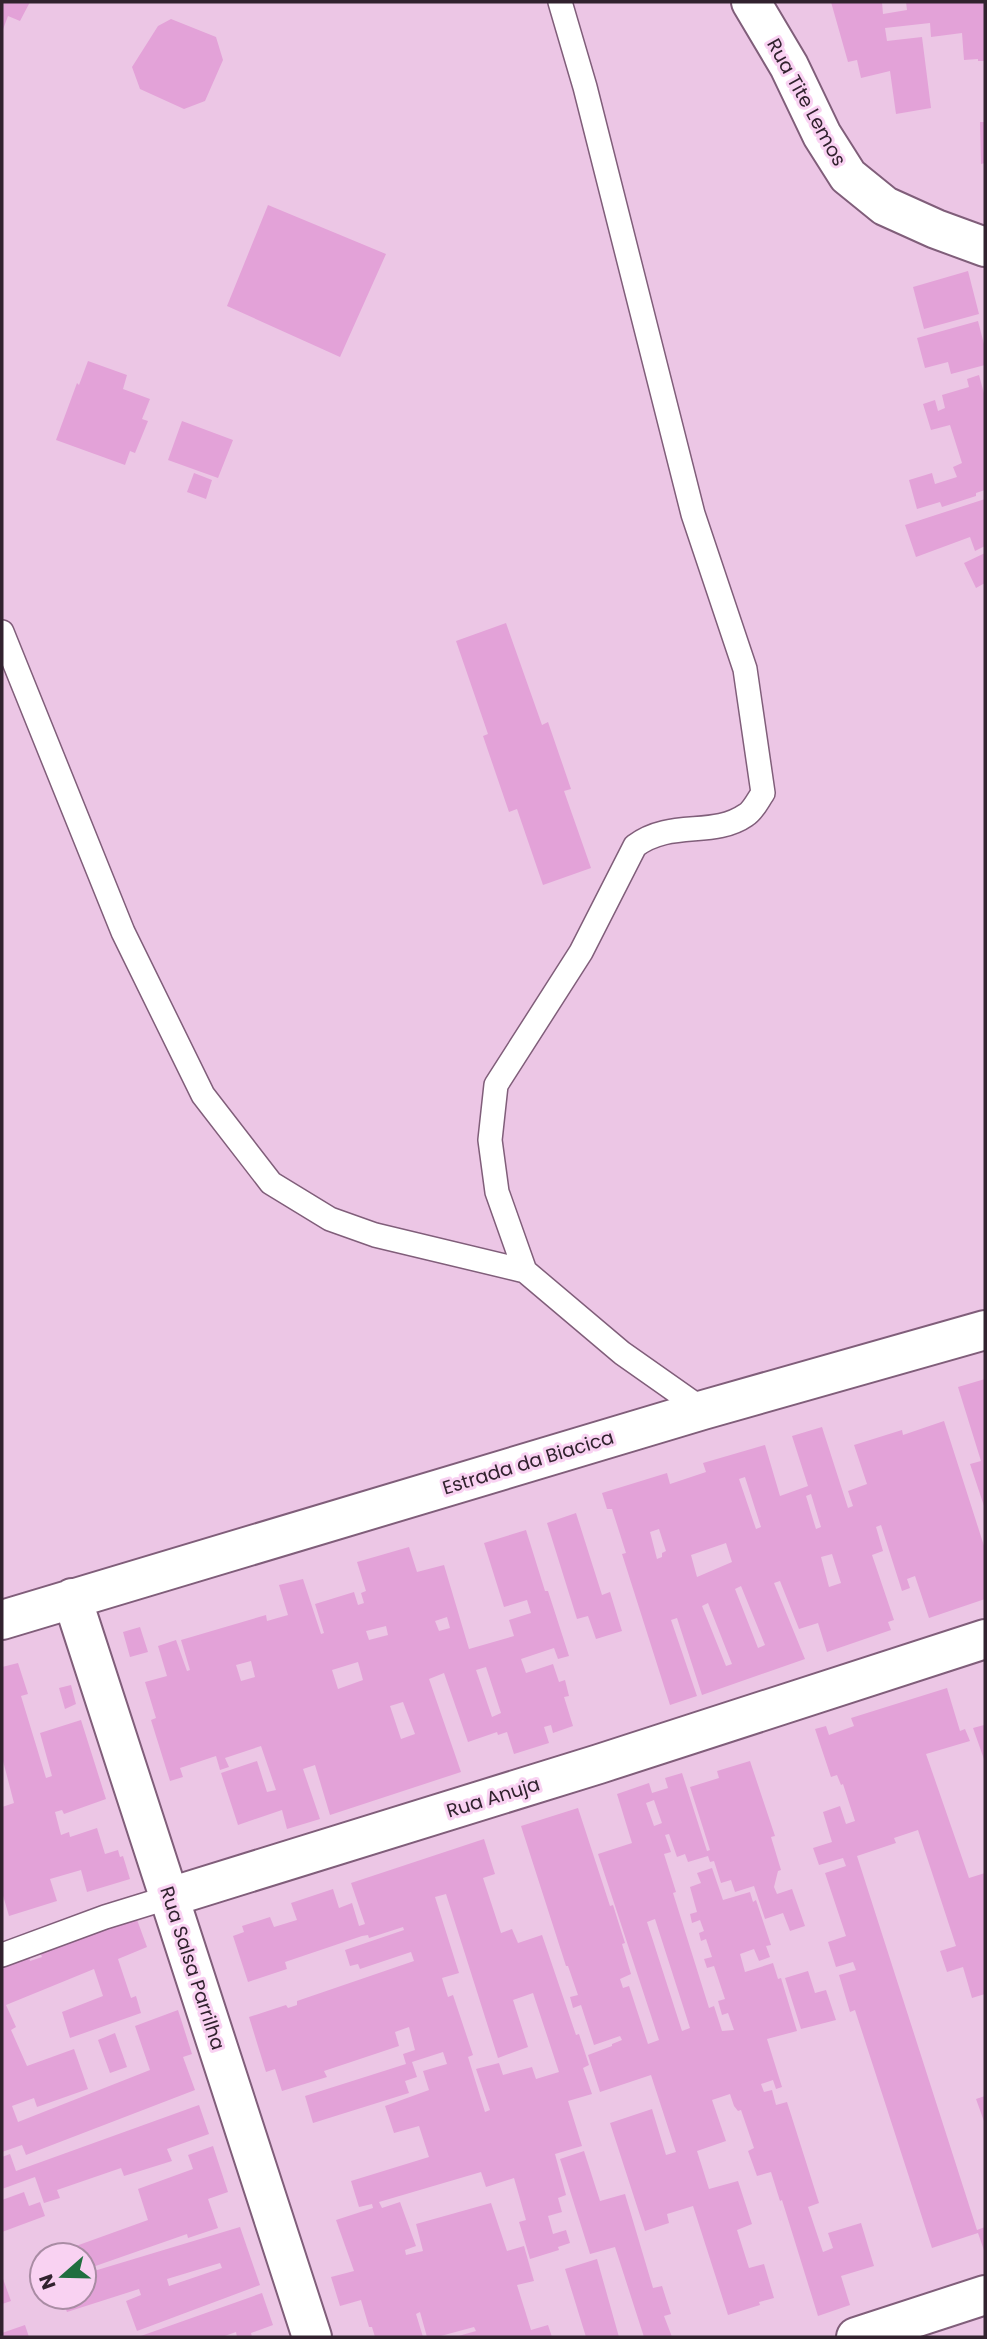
<svg xmlns="http://www.w3.org/2000/svg" width="987" height="2339" font-family="Poppins,sans-serif">
<style>
.building{fill:#e3a2d8;fill-rule:evenodd}
.lines{fill:none;stroke-linecap:round;stroke-linejoin:round}
.service-casing{stroke:#805e7a;stroke-width:26}
.minor-casing{stroke:#805e7a;stroke-width:42}
.service{stroke:#fff;stroke-width:23}
.minor{stroke:#fff;stroke-width:38}
.labels{text-anchor:middle;stroke-width:6;stroke-linejoin:round;paint-order:stroke}
.street-label{font-size:19px;fill:#31222e;stroke:#f9d2f2}
</style>
<rect width="100%" height="100%" fill="#ecc6e5"/>
<path class="building" d="M 2,2 L 30,2 L 20,21 L 8,16 L 2,32 Z
M 831,2 L 882,2 L 883,14 L 907,10 L 906,2 L 985,2 L 985,61 L 978,61 L 978,59 L 964,60 L 962,33 L 931,37 L 930,23 L 885,28 L 887,41 L 922,37 L 931,108 L 896,114 L 890,71 L 861,78 L 857,60 L 848,62 Z
M 171,19 L 216,37 L 223,60 L 205,101 L 184,109 L 140,89 L 132,67 L 158,26 Z
M 980,122 L 985,122 L 985,163 L 981,164 Z
M 268,205 L 386,254 L 340,357 L 227,306 Z
M 968,271 L 979,314 L 924,329 L 913,287 Z
M 978,321 L 985,348 L 985,365 L 951,374 L 948,362 L 925,368 L 917,338 Z
M 88,361 L 127,375 L 123,389 L 150,399 L 142,419 L 148,421 L 135,453 L 130,451 L 125,465 L 56,440 L 77,383 L 79,385 Z
M 979,375 L 985,397 L 985,490 L 976,493 L 976,496 L 942,507 L 940,502 L 917,509 L 909,480 L 932,473 L 935,484 L 957,477 L 953,467 L 962,463 L 950,425 L 931,430 L 923,404 L 935,400 L 938,411 L 945,408 L 942,395 L 969,387 L 967,379 Z
M 182,421 L 233,440 L 218,478 L 168,460 Z
M 194,473 L 212,480 L 206,499 L 187,492 Z
M 985,499 L 985,546 L 975,551 L 970,537 L 916,557 L 905,525 Z
M 985,553 L 985,583 L 976,588 L 964,563 Z
M 506,623 L 542,725 L 548,722 L 571,789 L 564,791 L 591,868 L 543,885 L 517,809 L 509,812 L 483,736 L 488,734 L 456,641 Z
M 985,1379 L 985,1509 L 970,1464 L 981,1461 L 958,1387 Z
M 944,1421 L 985,1549 L 985,1599 L 929,1618 L 915,1576 L 907,1579 L 910,1588 L 902,1591 L 881,1525 L 876,1527 L 883,1551 L 872,1555 L 894,1620 L 888,1622 L 891,1630 L 827,1652 L 818,1623 L 799,1629 L 780,1581 L 774,1583 L 805,1659 L 702,1695 L 677,1618 L 671,1620 L 697,1696 L 670,1705 L 622,1554 L 626,1553 L 612,1509 L 607,1509 L 602,1493 L 667,1473 L 670,1484 L 706,1472 L 703,1463 L 765,1445 L 780,1496 L 808,1486 L 792,1436 L 822,1427 L 848,1508 L 853,1506 L 848,1491 L 867,1484 L 854,1445 L 902,1430 L 903,1435 ZM 745,1477 L 761,1527 L 756,1529 L 739,1479 ZM 811,1494 L 821,1527 L 816,1529 L 806,1496 ZM 659,1529 L 666,1551 L 662,1553 L 662,1557 L 657,1559 L 650,1532 ZM 726,1543 L 732,1562 L 697,1577 L 691,1555 ZM 832,1554 L 841,1583 L 829,1587 L 821,1557 ZM 741,1586 L 765,1645 L 758,1648 L 735,1589 ZM 708,1603 L 732,1664 L 726,1666 L 702,1606 Z
M 576,1513 L 602,1595 L 610,1592 L 622,1631 L 596,1639 L 588,1616 L 577,1619 L 547,1523 Z
M 526,1530 L 545,1591 L 548,1591 L 569,1656 L 558,1659 L 554,1648 L 521,1659 L 526,1673 L 553,1664 L 559,1682 L 565,1680 L 569,1696 L 564,1697 L 573,1726 L 553,1733 L 551,1725 L 544,1727 L 549,1743 L 514,1754 L 507,1732 L 498,1735 L 497,1732 L 468,1742 L 444,1673 L 429,1679 L 461,1772 L 330,1815 L 315,1765 L 303,1769 L 320,1819 L 287,1829 L 282,1810 L 238,1825 L 221,1773 L 257,1761 L 267,1792 L 276,1790 L 261,1746 L 225,1758 L 229,1767 L 220,1770 L 216,1756 L 180,1768 L 183,1777 L 170,1781 L 151,1720 L 156,1718 L 145,1682 L 167,1676 L 158,1646 L 176,1640 L 187,1671 L 190,1670 L 181,1640 L 266,1615 L 267,1621 L 288,1615 L 279,1585 L 303,1579 L 321,1634 L 324,1633 L 315,1604 L 354,1592 L 358,1605 L 364,1603 L 361,1593 L 366,1591 L 357,1562 L 409,1547 L 417,1572 L 444,1565 L 469,1649 L 514,1636 L 509,1620 L 531,1613 L 527,1600 L 504,1607 L 484,1543 ZM 447,1617 L 450,1628 L 439,1631 L 435,1621 ZM 386,1626 L 388,1635 L 369,1640 L 366,1631 ZM 251,1661 L 255,1677 L 241,1681 L 236,1665 ZM 358,1662 L 363,1680 L 338,1689 L 332,1670 ZM 486,1667 L 501,1713 L 492,1717 L 476,1670 ZM 403,1702 L 415,1734 L 401,1739 L 390,1706 Z
M 140,1627 L 148,1652 L 130,1657 L 123,1632 Z
M 18,1663 L 28,1694 L 21,1696 L 46,1778 L 52,1776 L 40,1733 L 81,1720 L 106,1799 L 64,1814 L 62,1810 L 55,1812 L 61,1835 L 69,1832 L 70,1837 L 97,1828 L 105,1854 L 118,1850 L 120,1857 L 123,1856 L 130,1879 L 87,1892 L 81,1870 L 50,1879 L 57,1901 L 9,1916 L 2,1892 L 2,1807 L 14,1803 L 2,1757 L 2,1667 Z
M 71,1685 L 76,1704 L 65,1709 L 59,1688 Z
M 947,1688 L 960,1731 L 965,1729 L 970,1741 L 926,1754 L 969,1878 L 985,1873 L 985,1994 L 972,1998 L 963,1967 L 947,1972 L 940,1951 L 956,1946 L 918,1830 L 894,1838 L 896,1843 L 857,1856 L 977,2230 L 985,2227 L 985,2253 L 978,2233 L 932,2248 L 855,2010 L 850,2012 L 839,1975 L 856,1970 L 853,1962 L 836,1967 L 828,1942 L 846,1936 L 825,1873 L 846,1866 L 843,1858 L 819,1865 L 813,1848 L 832,1842 L 823,1812 L 840,1806 L 846,1824 L 855,1821 L 843,1784 L 841,1785 L 837,1775 L 831,1777 L 815,1729 L 826,1726 L 829,1735 L 854,1726 L 851,1718 Z
M 984,1725 L 985,1728 L 985,1762 L 973,1728 Z
M 750,1761 L 775,1836 L 771,1837 L 781,1870 L 778,1871 L 774,1887 L 777,1894 L 792,1889 L 805,1926 L 790,1931 L 783,1913 L 765,1919 L 754,1886 L 735,1892 L 731,1880 L 721,1883 L 714,1861 L 710,1862 L 708,1856 L 688,1862 L 685,1854 L 677,1857 L 669,1834 L 665,1835 L 671,1852 L 664,1854 L 676,1892 L 673,1893 L 709,2008 L 714,2006 L 722,2031 L 734,2030 L 728,2013 L 722,2015 L 718,2001 L 725,1999 L 714,1966 L 707,1968 L 704,1959 L 712,1957 L 706,1939 L 701,1941 L 699,1933 L 704,1931 L 700,1920 L 692,1923 L 690,1914 L 697,1912 L 690,1887 L 701,1883 L 697,1873 L 712,1868 L 723,1900 L 750,1892 L 753,1902 L 756,1900 L 771,1945 L 766,1946 L 770,1957 L 759,1961 L 754,1949 L 740,1954 L 745,1972 L 773,1963 L 778,1979 L 781,1978 L 797,2031 L 767,2039 L 782,2087 L 776,2089 L 773,2080 L 761,2084 L 764,2092 L 772,2090 L 776,2105 L 787,2102 L 819,2203 L 808,2207 L 823,2252 L 833,2248 L 828,2233 L 861,2223 L 874,2266 L 841,2276 L 850,2305 L 818,2316 L 782,2200 L 780,2201 L 771,2172 L 757,2176 L 748,2151 L 754,2148 L 741,2110 L 738,2111 L 734,2106 L 730,2094 L 712,2100 L 726,2141 L 697,2151 L 709,2189 L 738,2181 L 752,2224 L 737,2230 L 749,2268 L 764,2264 L 774,2298 L 759,2302 L 760,2305 L 728,2315 L 693,2206 L 667,2214 L 669,2223 L 645,2231 L 610,2123 L 652,2109 L 666,2155 L 676,2152 L 651,2075 L 600,2092 L 588,2055 L 612,2046 L 612,2044 L 622,2040 L 620,2036 L 594,2045 L 581,2005 L 573,2008 L 570,1997 L 578,1995 L 568,1966 L 566,1966 L 521,1826 L 578,1808 L 610,1906 L 613,1905 L 625,1943 L 622,1944 L 631,1974 L 620,1979 L 623,1988 L 629,1986 L 648,2044 L 659,2040 L 598,1854 L 632,1843 L 617,1794 L 649,1783 L 652,1793 L 668,1788 L 665,1778 L 682,1773 L 707,1851 L 710,1850 L 690,1787 L 719,1778 L 717,1771 ZM 654,1800 L 662,1823 L 654,1826 L 646,1803 ZM 655,1919 L 690,2028 L 682,2031 L 647,1922 Z
M 484,1839 L 495,1874 L 483,1878 L 501,1933 L 512,1929 L 518,1943 L 542,1935 L 576,2035 L 579,2034 L 589,2065 L 583,2068 L 592,2094 L 568,2101 L 582,2146 L 555,2154 L 566,2195 L 558,2198 L 562,2212 L 548,2216 L 553,2234 L 566,2230 L 570,2243 L 558,2247 L 559,2250 L 530,2259 L 519,2222 L 526,2220 L 514,2178 L 486,2187 L 481,2172 L 379,2202 L 382,2208 L 400,2202 L 416,2246 L 405,2250 L 406,2255 L 423,2251 L 416,2224 L 491,2203 L 507,2251 L 524,2246 L 534,2281 L 517,2285 L 531,2330 L 548,2325 L 552,2337 L 455,2337 L 476,2331 L 474,2327 L 437,2337 L 427,2337 L 420,2312 L 416,2314 L 423,2337 L 375,2337 L 372,2327 L 369,2327 L 361,2300 L 340,2306 L 331,2277 L 354,2271 L 336,2220 L 373,2208 L 372,2204 L 359,2207 L 351,2181 L 429,2157 L 419,2126 L 394,2133 L 385,2106 L 429,2090 L 423,2071 L 447,2064 L 443,2052 L 412,2062 L 417,2077 L 405,2081 L 409,2093 L 313,2123 L 305,2096 L 406,2064 L 403,2054 L 415,2050 L 409,2027 L 395,2032 L 399,2046 L 324,2071 L 327,2077 L 282,2091 L 275,2069 L 266,2072 L 249,2017 L 286,2005 L 288,2008 L 297,2005 L 297,2001 L 414,1961 L 411,1952 L 360,1969 L 358,1964 L 350,1966 L 345,1950 L 404,1930 L 403,1927 L 369,1938 L 368,1935 L 362,1936 L 285,1962 L 287,1969 L 248,1982 L 233,1936 L 244,1932 L 242,1926 L 270,1917 L 274,1927 L 297,1920 L 291,1903 L 333,1889 L 339,1908 L 352,1903 L 359,1926 L 365,1924 L 351,1883 ZM 446,1894 L 498,2058 L 528,2047 L 513,2000 L 533,1993 L 559,2072 L 536,2079 L 532,2067 L 503,2075 L 499,2063 L 476,2069 L 490,2110 L 485,2112 L 468,2057 L 473,2055 L 453,1995 L 448,1997 L 442,1978 L 459,1973 L 435,1897 Z
M 136,1917 L 147,1947 L 118,1959 L 131,1998 L 136,1996 L 141,2013 L 70,2038 L 62,2012 L 103,1996 L 94,1969 L 6,2005 L 16,2027 L 11,2030 L 27,2066 L 74,2049 L 88,2089 L 37,2107 L 34,2098 L 12,2106 L 18,2122 L 150,2070 L 135,2026 L 178,2010 L 192,2054 L 183,2057 L 195,2090 L 26,2155 L 22,2145 L 2,2152 L 2,1969 L 29,1957 L 30,1961 L 42,1957 L 40,1952 Z
M 808,1971 L 815,1993 L 826,1990 L 836,2020 L 801,2029 L 785,1978 Z
M 115,2033 L 127,2067 L 110,2073 L 98,2040 Z
M 985,2096 L 985,2124 L 976,2099 Z
M 199,2105 L 209,2134 L 167,2149 L 172,2161 L 124,2176 L 121,2168 L 57,2190 L 60,2198 L 44,2203 L 35,2177 L 2,2189 L 2,2157 L 10,2154 L 16,2171 Z
M 213,2146 L 228,2192 L 208,2199 L 218,2228 L 188,2238 L 187,2234 L 84,2270 L 84,2255 L 51,2255 L 148,2220 L 138,2189 L 193,2169 L 188,2155 Z
M 584,2151 L 600,2201 L 625,2194 L 653,2288 L 662,2286 L 671,2314 L 664,2316 L 672,2337 L 644,2337 L 615,2247 L 590,2254 L 560,2159 Z
M 24,2192 L 29,2206 L 40,2202 L 45,2216 L 2,2232 L 2,2200 Z
M 240,2227 L 260,2285 L 137,2331 L 126,2301 L 141,2295 L 139,2289 L 67,2312 L 61,2297 L 84,2297 L 84,2274 ZM 220,2263 L 222,2268 L 169,2286 L 167,2279 Z
M 597,2259 L 619,2337 L 586,2337 L 565,2269 Z
M 2,2276 L 11,2301 L 2,2304 Z
M 262,2293 L 273,2325 L 251,2333 L 252,2337 L 237,2337 L 236,2332 L 222,2337 L 138,2337 Z
M 25,2325 L 29,2337 L 2,2337 L 2,2333 Z"/>
<g class="lines">
<defs>
<path id="service" d="M 2,632 L 123,932 L 203,1095 L 271,1183 L 330,1219 L 375,1235 L 525,1271 L 622,1353 L 703,1410
M 525,1271 L 497,1192 L 490,1140 L 496,1085 L 581,952 L 635,846 C 671,819 713,838 746,815 C 753,811 758,800 763,793 L 745,669 L 693,514 L 585,87 L 560,2
M 2,1955 L 105,1917 L 170,1897"/>
<path id="minor" d="M 751,2 L 789,66 L 822,135 L 848,176 L 885,206 L 936,229 L 985,247
M 72,1598 L 312,2337
M 2,1620 L 703,1410 L 985,1330
M 170,1897 L 599,1764 L 985,1639
M 856,2337 L 985,2295"/>
</defs>
<use href="#service" class="service-casing"/>
<use href="#minor" class="minor-casing"/>
<use href="#service" class="service"/>
<use href="#minor" class="minor"/>
</g>
<g class="labels">
<g class="street-label">
<text transform="translate(807 102) rotate(61)" y="7">Rua Tite Lemos</text>
<text transform="translate(528 1462) rotate(-17)" y="7">Estrada da Biacica</text>
<text transform="translate(493 1797) rotate(-17)" y="7">Rua Anuja</text>
<text transform="translate(193 1968) rotate(72)" y="7">Rua Salsa Parrilha</text>
</g>
</g>
<rect width="987" height="2339" fill="none" stroke="#31222e" stroke-width="7"/>
<g transform="translate(63 2276) rotate(250)"><circle r="33" fill="#f9d2f2" stroke="#a98ca4" stroke-width="2"/>
<path d="M0-5L12 26L0 18L-12 26Z" fill="#206f3f"/>
<text y="-10" font-size="19" font-weight="bold" text-anchor="middle" fill="#31222e">N</text>
</g>
</svg>
